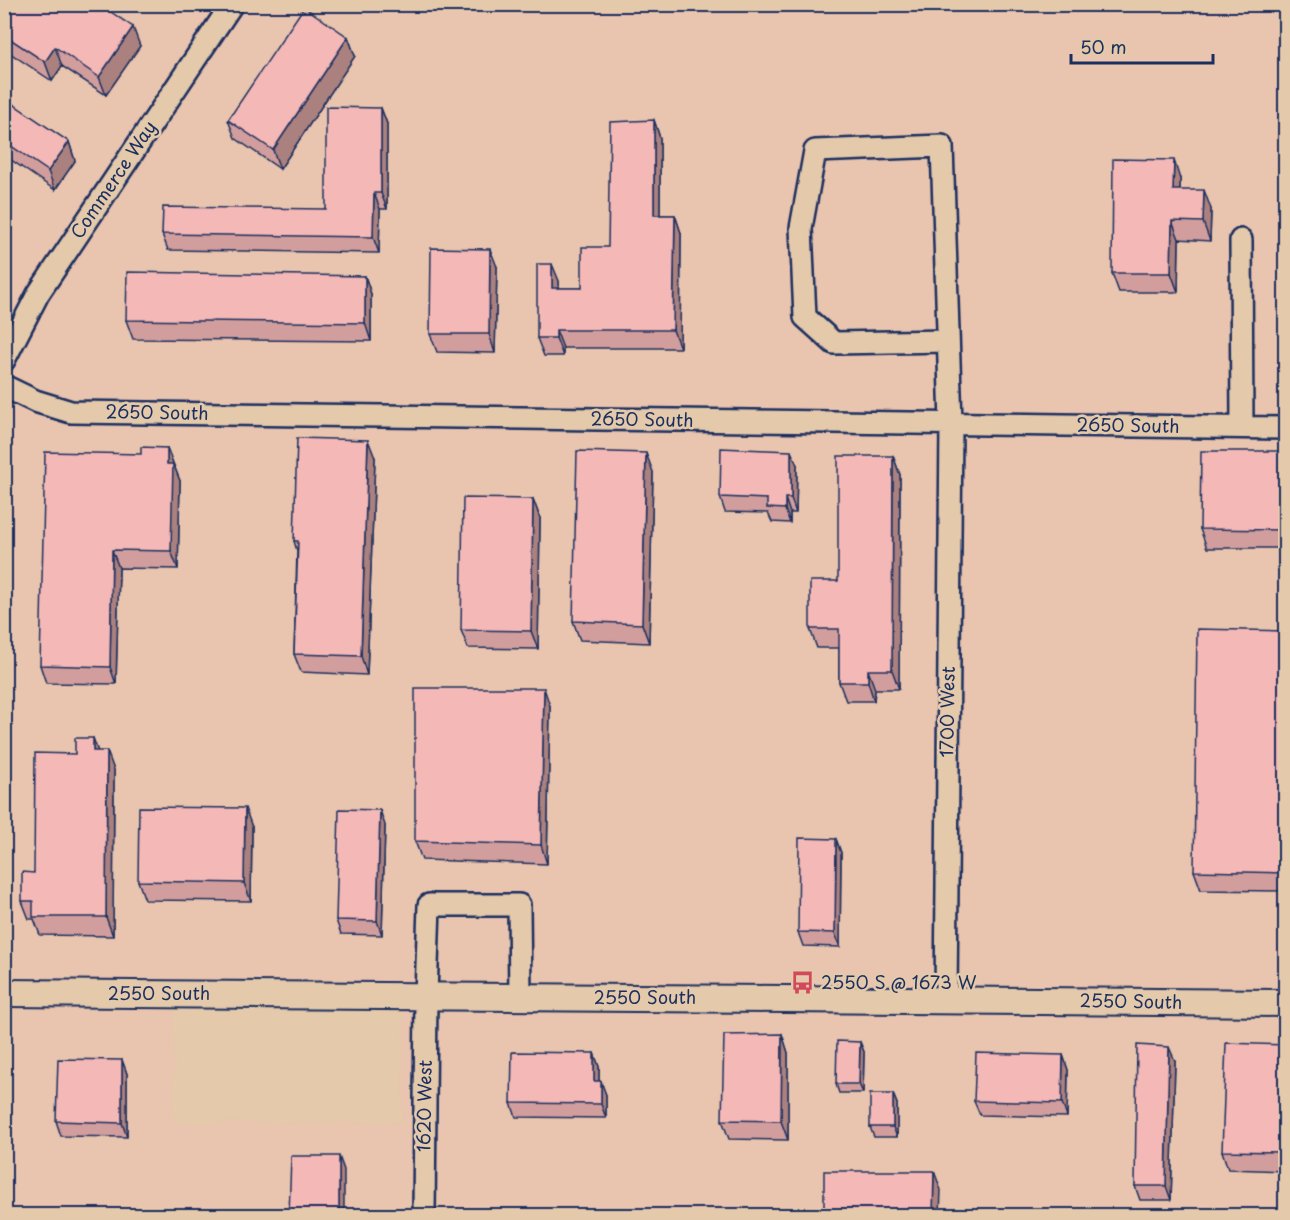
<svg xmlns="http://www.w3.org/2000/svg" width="1290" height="1220" font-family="'Playpen Sans',sans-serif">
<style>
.built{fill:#e9c4ae;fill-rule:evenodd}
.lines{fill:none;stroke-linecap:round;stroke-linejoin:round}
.minor-casing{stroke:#1b2f5e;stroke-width:26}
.major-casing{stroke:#1b2f5e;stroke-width:30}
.minor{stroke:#e4c9ab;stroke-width:21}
.major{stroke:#e4c9ab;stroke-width:26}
.wall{fill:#d29e9d;stroke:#1b2f5e;stroke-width:1.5}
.shaded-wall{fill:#ab817f;stroke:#1b2f5e;stroke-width:1.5}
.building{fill:#f4b8b6;stroke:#1b2f5e;stroke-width:1.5}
.labels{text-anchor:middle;stroke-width:5;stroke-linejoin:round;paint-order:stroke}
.street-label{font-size:18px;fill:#1b2f5e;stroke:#e4c9ab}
.poi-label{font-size:18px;fill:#1b2f5e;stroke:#e4c9ab;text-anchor:start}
</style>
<rect width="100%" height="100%" fill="#e4c9ab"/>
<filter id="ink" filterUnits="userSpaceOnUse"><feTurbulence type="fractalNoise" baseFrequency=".0167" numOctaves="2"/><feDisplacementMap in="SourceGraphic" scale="12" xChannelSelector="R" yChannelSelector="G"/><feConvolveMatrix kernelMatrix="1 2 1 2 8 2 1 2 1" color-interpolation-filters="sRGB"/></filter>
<g filter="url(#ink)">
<path class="built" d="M 5,5 L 1285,5 L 1285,1215 L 5,1215 ZM 174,1008 L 404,1008 L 402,1122 L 174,1123 Z"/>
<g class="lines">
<defs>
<path id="minor" d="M 1241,240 L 1242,427
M 4,360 L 38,294 L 232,4
M 4,386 L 35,401 L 71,412 L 1286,428
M 946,1000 L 951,423 L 942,146 L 815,151 L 801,228 L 805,317 L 834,343 L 948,341
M 424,1216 L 426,996 L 429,905 L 519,905 L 520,997"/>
<path id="major" d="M 4,993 L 1286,1003"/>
</defs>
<use href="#minor" class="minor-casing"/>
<use href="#major" class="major-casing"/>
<use href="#minor" class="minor"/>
<use href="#major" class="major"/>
</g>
<path class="wall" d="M 4,4 L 140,46 L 106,95 L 62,66 L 52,81 L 4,49 Z
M 348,37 L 355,56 L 280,169 L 235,138 L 228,120 Z
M 4,98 L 69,142 L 75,161 L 55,190 L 4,155 Z
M 381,108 L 387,124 L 387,209 L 380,209 L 379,253 L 168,250 L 162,234 L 326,209 Z
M 654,120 L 660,138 L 660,215 L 675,215 L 681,233 L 680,348 L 563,348 L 563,356 L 544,356 L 537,338 L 559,281 L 559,288 L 582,288 L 608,247 Z
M 1180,179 L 1180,190 L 1211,209 L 1210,241 L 1179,239 L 1178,292 L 1119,292 L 1112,273 Z
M 497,267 L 495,353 L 437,352 L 430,334 Z
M 365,276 L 371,294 L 371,341 L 133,339 L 126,320 Z
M 167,448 L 180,481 L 178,569 L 119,568 L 116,684 L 46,683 L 40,665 L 141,454 Z
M 1286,451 L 1286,548 L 1207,548 L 1200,529 Z
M 893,456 L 900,475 L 899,689 L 875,689 L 874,701 L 846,701 L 839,682 L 839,648 L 817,648 L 810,629 L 838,581 Z
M 375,458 L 367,675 L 301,672 L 294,654 L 297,551 L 294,541 Z
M 797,465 L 796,513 L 790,513 L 790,523 L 772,522 L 768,513 L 725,512 L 720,497 Z
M 653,472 L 649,643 L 580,640 L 573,621 Z
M 533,499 L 540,518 L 538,649 L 468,648 L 461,630 Z
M 1286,631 L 1286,891 L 1201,890 L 1194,871 Z
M 550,706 L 547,864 L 422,860 L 415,841 Z
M 93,738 L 97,751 L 114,770 L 113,936 L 40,935 L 34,919 L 29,919 L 22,901 L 34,873 L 75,754 Z
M 385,825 L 382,935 L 341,934 L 336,920 Z
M 252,827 L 251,901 L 145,900 L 138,881 Z
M 836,839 L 841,853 L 840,947 L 803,946 L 798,932 Z
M 782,1034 L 788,1053 L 788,1140 L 729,1139 L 722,1120 Z
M 860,1042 L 864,1052 L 863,1093 L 839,1093 L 836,1084 Z
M 1286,1045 L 1286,1171 L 1228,1169 L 1222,1151 Z
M 594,1053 L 599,1067 L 599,1081 L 606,1095 L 606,1118 L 516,1117 L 511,1103 Z
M 1063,1055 L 1068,1070 L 1067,1117 L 980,1115 L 974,1101 Z
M 122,1060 L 127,1074 L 127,1137 L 61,1136 L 56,1121 Z
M 1175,1061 L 1171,1200 L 1140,1200 L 1135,1186 Z
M 893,1094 L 897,1104 L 897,1137 L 874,1137 L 870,1127 Z"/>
<path class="shaded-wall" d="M 133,27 L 140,46 L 106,95 L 99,77 Z
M 348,37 L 355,56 L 280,169 L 273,150 Z
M 55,47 L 62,66 L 52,81 L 45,62 Z
M 381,108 L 387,124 L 387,209 L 381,193 Z
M 654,120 L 660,138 L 660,233 L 654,215 Z
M 69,142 L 75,161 L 55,190 L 48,171 Z
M 1174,160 L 1180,179 L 1180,209 L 1173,190 Z
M 1204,190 L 1211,209 L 1210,241 L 1203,222 Z
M 374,193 L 380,209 L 379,253 L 373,237 Z
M 675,215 L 681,233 L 680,348 L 673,330 Z
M 1172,221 L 1179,239 L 1178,292 L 1171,273 Z
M 490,249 L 497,267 L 495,353 L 489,334 Z
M 552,264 L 559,281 L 559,306 L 552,288 Z
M 365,276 L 371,294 L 371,341 L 365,323 Z
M 556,330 L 563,348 L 563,356 L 556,338 Z
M 368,440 L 375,458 L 367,675 L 361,656 Z
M 167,448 L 180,481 L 178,569 L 171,551 L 167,464 Z
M 791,451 L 797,465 L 796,513 L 791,498 Z
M 646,453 L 653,472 L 649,643 L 642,624 Z
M 893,456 L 900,475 L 899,689 L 892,670 Z
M 785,498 L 790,513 L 790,523 L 785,509 Z
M 533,499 L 540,518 L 538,649 L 531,631 Z
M 112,550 L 119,568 L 116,684 L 110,667 Z
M 868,670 L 875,689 L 874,701 L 868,682 Z
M 544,688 L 550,706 L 547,864 L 541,845 Z
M 93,738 L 100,757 L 93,751 Z
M 107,751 L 114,770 L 113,936 L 106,917 Z
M 245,808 L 252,827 L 251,901 L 244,883 Z
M 380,810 L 385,825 L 382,935 L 377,921 Z
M 836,839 L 841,853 L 840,947 L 835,933 Z
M 782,1034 L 788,1053 L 788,1140 L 781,1121 Z
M 860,1042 L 864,1052 L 863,1093 L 859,1084 Z
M 1169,1047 L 1175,1061 L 1171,1200 L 1166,1186 Z
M 594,1053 L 599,1067 L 599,1095 L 594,1081 Z
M 1063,1055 L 1068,1070 L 1067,1117 L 1062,1103 Z
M 122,1060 L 127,1074 L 127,1137 L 122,1123 Z
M 601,1081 L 606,1095 L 606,1118 L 601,1104 Z
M 893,1094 L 897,1104 L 897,1137 L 893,1127 Z
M 339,1156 L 344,1170 L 344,1215 L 339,1215 Z
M 934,1171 L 941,1190 L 940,1215 L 933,1215 Z"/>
<path class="building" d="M 4,4 L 99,4 L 133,27 L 99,77 L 55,47 L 45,62 L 4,35 Z
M 304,7 L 348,37 L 273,150 L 228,120 Z
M 4,98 L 69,142 L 48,171 L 4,141 Z
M 326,107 L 381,108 L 381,193 L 374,193 L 373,237 L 162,234 L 163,207 L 326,209 Z
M 654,120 L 654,215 L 675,215 L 673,330 L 556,330 L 556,338 L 537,338 L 537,264 L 552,264 L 552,288 L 582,288 L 582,247 L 608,247 L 610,122 Z
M 1113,159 L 1174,160 L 1173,190 L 1204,190 L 1203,222 L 1172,221 L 1171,273 L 1112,273 Z
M 431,248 L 490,249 L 489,334 L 430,334 Z
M 127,272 L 365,276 L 365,323 L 126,320 Z
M 297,438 L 368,440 L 361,656 L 294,654 L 298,541 L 294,541 Z
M 141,447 L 167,448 L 167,464 L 173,464 L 171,551 L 112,550 L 110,667 L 40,665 L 45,452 L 141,454 Z
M 721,448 L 791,451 L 791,498 L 785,498 L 785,509 L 767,508 L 767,499 L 720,497 Z
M 577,451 L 646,453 L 642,624 L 573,621 Z
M 1201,451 L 1286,451 L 1286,530 L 1200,529 Z
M 838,456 L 893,456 L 892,670 L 868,670 L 868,682 L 839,682 L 839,629 L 810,629 L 810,581 L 838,581 Z
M 463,498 L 533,499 L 531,631 L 461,630 Z
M 1197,629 L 1286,631 L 1286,873 L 1194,871 Z
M 415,688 L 544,688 L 541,845 L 415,841 Z
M 75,738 L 93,738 L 93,751 L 107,751 L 106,917 L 33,917 L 33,901 L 22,901 L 22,872 L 34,873 L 35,753 L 75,754 Z
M 139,807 L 245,808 L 244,883 L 138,881 Z
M 339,809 L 380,810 L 377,921 L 336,920 Z
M 799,838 L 836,839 L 835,933 L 798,932 Z
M 782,1034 L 781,1121 L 722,1120 L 724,1035 Z
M 837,1041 L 860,1042 L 859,1084 L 836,1084 Z
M 1226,1043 L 1286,1045 L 1286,1152 L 1222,1151 Z
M 1137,1045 L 1169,1047 L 1166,1186 L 1135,1186 Z
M 512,1052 L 594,1053 L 594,1081 L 601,1081 L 601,1104 L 511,1103 Z
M 976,1053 L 1063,1055 L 1062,1103 L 974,1101 Z
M 58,1059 L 122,1060 L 122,1123 L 56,1121 Z
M 870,1094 L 893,1094 L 893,1127 L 870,1127 Z
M 291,1156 L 339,1156 L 339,1215 L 289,1215 Z
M 824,1171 L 934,1171 L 933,1215 L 824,1215 Z"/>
</g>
<defs>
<symbol id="bus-bare" viewBox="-9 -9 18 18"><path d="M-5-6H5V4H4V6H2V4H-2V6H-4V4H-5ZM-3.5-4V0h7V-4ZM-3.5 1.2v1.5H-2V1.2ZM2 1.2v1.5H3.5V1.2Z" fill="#d1495b" stroke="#e4c9ab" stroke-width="2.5" paint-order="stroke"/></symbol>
</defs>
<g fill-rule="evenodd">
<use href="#bus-bare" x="786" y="966" width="33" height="33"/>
</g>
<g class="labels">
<g class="street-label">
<text transform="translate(114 180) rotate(-56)" y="6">Commerce Way</text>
<text transform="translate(157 413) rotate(1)" y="6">2650 South</text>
<text transform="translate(642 420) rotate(1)" y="6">2650 South</text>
<text transform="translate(1128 426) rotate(1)" y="6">2650 South</text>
<text transform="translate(948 712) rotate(-89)" y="6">1700 West</text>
<text x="159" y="1000">2550 South</text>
<text x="645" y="1004">2550 South</text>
<text transform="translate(1131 1002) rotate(1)" y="6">2550 South</text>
<text transform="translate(425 1106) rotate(-89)" y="6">1620 West</text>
</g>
<g class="poi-label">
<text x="821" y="989">2550 S @ 1673 W</text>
</g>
</g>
<rect width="1290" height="1220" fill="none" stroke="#e4c9ab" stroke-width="24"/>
<rect x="12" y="12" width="1266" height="1196" fill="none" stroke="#1b2f5e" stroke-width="2" filter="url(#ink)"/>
<path d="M1071 54v9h142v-9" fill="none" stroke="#1b2f5e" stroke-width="3"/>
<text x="1080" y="54" font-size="18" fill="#1b2f5e" stroke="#e4c9ab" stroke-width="4.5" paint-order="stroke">50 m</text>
</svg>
